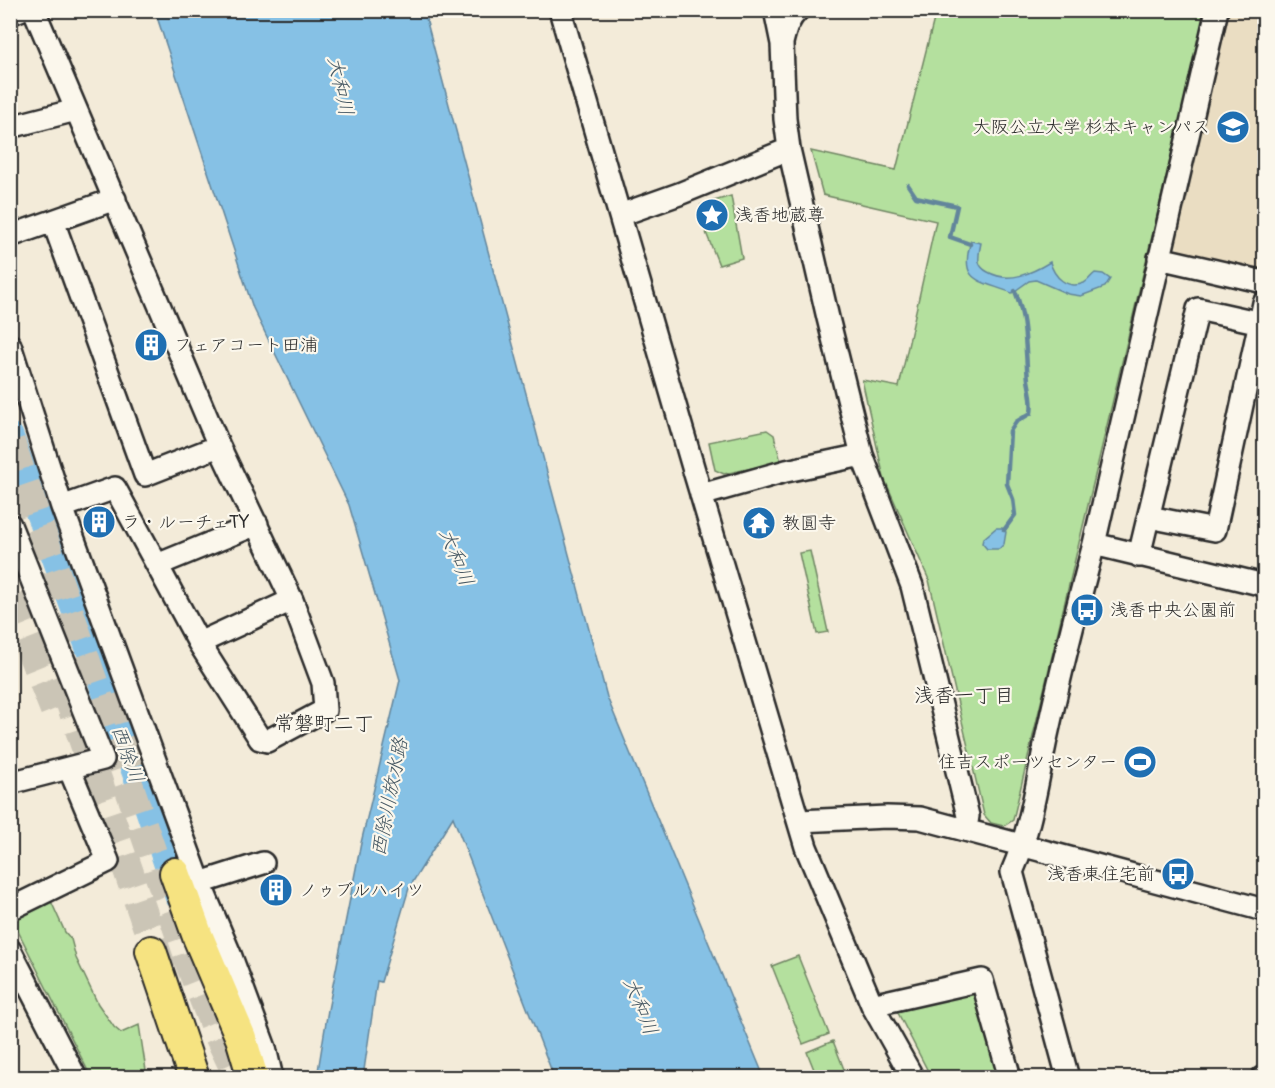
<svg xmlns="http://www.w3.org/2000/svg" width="1275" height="1088" font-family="Pangolin,'Klee One',sans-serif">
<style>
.built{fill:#eaddc2}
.green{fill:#b4e09e;stroke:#708664;stroke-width:1.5}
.water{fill:#86c1e5;stroke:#62859b;stroke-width:1.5}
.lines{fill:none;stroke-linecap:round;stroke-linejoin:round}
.stream{stroke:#62859b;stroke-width:4.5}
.river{stroke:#86c1e5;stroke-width:27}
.highway-tunnel{stroke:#cbc5b6;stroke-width:30;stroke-dasharray:30 15;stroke-linecap:butt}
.minor-casing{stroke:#2b2b2b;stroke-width:26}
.highway-casing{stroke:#2b2b2b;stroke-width:34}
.minor{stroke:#fbf7ec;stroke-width:21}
.highway{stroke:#f6e381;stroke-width:30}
.labels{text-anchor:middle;stroke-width:4.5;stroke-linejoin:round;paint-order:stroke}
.poi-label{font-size:18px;fill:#2b2b2b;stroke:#fbf7ec;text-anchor:start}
.water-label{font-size:20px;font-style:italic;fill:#465863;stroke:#fbf7ec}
.neighbourhood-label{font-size:20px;fill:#2b2b2b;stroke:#fbf7ec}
</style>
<rect width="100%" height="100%" fill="#f3ebd9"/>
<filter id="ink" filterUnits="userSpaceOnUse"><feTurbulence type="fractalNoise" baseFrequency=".0167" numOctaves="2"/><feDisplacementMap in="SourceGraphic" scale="12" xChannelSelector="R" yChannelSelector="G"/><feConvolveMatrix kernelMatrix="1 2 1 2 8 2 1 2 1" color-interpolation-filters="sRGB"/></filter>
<g filter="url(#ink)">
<path class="built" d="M 1228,11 L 1264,11 L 1264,272 L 1181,253 L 1174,244 Z"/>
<path class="green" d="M 936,11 L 1202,11 L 1203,22 L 1013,820 L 1004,826 L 991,823 L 984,815 L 929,580 L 884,478 L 862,380 L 899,387 L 936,221 L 823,195 L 811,151 L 896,170 Z
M 731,196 L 742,258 L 719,265 L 701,220 L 706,218 L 701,205 Z
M 767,430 L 774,435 L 781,462 L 724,474 L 715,470 L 709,442 Z
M 810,551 L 828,632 L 817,634 L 799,553 Z
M 50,899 L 65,932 L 71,939 L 76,958 L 98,1004 L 114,1027 L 121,1033 L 139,1025 L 147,1077 L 91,1077 L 11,917 Z
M 798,956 L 829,1034 L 803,1044 L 772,966 Z
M 976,989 L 1004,1077 L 931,1077 L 897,1011 Z
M 833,1041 L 847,1077 L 817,1077 L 807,1052 Z"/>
<path class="water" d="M 155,11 L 424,11 L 607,697 L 764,1077 L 554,1077 L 453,817 L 409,888 L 381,982 L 377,981 L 363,1077 L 317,1077 L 328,1010 L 361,843 L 400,680 L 349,505 L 253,308 Z
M 971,241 L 981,243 C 980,248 978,256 979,262 C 980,266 984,270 988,272 C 1009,284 1032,273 1050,262 C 1054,277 1067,290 1084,283 C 1088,281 1091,276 1095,273 L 1103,274 L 1110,279 L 1105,287 L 1081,296 L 1068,294 L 1036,280 L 1029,281 L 1012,293 C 980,280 958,283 971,241 Z
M 996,528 L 1002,528 L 1006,532 L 1004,544 L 999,549 L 987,549 L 982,543 L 983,539 Z"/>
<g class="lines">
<path class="stream" d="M 908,185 L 916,197 L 957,206 L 950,237 L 970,244
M 1004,530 L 1015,515 L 1013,499 L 1007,484 L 1010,431 L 1016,422 L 1031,413 C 1033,401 1030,392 1028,380 C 1025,350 1027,320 1015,291"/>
<path class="river" d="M 10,436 L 144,796 L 178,896"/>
<path class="highway-tunnel" d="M 10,442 L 192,969 L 216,1029 L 239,1078
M 10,598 L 59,720
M 65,686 L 164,975
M 121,692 L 147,778"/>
<defs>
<path id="minor" d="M 34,10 L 219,446 L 292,600 L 323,683 L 325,710 L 267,741 L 260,739 L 199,643 L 292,600
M 560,10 L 695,474 L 806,847 L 872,1005 L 913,1078
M 775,10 L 782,44 L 785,119 L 789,149 L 828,318 L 862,455 L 912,586 L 968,816 L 966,829
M 10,14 L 20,10
M 782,43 C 785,30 788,19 798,10
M 10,127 L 76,110
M 620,215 L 679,194 L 789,149
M 53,221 L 115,199
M 10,236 L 53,221 L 145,475 L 219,446
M 1159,258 L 1264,282
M 10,345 L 62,507 L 200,883 L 230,954 L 265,1048 L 272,1078
M 701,495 L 786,471 L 862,455
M 62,507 L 115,488 L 157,565 L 257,524
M 1149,517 L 1215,530 L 1264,303
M 10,525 L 103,759 L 10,783
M 1094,544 L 1264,585
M 1139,556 L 1198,309 L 1261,323
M 157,565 L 199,643
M 799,821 L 887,817 L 920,818 L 1264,910
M 200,883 L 263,863
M 10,909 L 108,861 L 69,768
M 10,950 L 76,1078
M 872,1005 L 982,980 L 1010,1078
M 1068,1078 L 1012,872 C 1031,829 1037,781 1047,735 C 1061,671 1077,607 1094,544 L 1217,10
M 1262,1078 L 1264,1077"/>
<path id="highway" d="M 175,873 L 198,937 L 241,1038 L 253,1078
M 151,951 L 194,1078"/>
</defs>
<use href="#minor" class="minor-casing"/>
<use href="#highway" class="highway-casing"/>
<use href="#minor" class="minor"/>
<use href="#highway" class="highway"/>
</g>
</g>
<defs>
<symbol id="university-disc" viewBox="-11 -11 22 22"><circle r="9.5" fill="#1f6fb2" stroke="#fbf7ec"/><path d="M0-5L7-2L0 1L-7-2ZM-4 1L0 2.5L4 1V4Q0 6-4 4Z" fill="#fff"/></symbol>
<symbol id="sight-disc" viewBox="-11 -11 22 22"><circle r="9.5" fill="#1f6fb2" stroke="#fbf7ec"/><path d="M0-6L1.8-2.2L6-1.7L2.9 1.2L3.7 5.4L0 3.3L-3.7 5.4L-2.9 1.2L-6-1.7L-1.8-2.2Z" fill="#fff"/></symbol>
<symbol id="building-disc" viewBox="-11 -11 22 22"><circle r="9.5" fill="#1f6fb2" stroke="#fbf7ec"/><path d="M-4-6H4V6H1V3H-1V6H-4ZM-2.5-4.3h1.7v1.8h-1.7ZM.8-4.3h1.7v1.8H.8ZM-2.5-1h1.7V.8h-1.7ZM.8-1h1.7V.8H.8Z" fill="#fff"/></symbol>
<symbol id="temple-disc" viewBox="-11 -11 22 22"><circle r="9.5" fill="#1f6fb2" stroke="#fbf7ec"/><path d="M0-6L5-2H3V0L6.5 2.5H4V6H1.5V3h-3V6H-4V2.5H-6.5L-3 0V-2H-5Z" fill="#fff"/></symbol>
<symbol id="bus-disc" viewBox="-11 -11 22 22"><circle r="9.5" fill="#1f6fb2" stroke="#fbf7ec"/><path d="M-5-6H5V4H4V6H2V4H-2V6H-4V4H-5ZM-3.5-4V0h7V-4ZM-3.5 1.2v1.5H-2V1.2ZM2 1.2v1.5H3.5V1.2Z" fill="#fff"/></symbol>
<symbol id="stadium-disc" viewBox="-11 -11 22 22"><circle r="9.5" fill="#1f6fb2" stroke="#fbf7ec"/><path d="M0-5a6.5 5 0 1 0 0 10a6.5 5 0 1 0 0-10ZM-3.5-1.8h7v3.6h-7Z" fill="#fff"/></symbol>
</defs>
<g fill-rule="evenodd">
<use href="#university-disc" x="1214" y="108" width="38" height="38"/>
<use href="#sight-disc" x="693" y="196" width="38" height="38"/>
<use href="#building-disc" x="132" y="326" width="38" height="38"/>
<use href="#building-disc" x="80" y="503" width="38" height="38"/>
<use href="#temple-disc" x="740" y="504" width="38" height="38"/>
<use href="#bus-disc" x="1068" y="591" width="38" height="38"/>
<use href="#stadium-disc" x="1121" y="743" width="38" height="38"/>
<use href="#bus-disc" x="1159" y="855" width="38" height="38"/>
<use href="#building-disc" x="257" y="871" width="38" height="38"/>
</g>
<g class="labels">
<g class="poi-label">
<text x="1210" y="133" text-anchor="end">大阪公立大学 杉本キャンパス</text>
<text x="735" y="221">浅香地蔵尊</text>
<text x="174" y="351">フェアコート田浦</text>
<text x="122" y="528">ラ・ルーチェTY</text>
<text x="782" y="529">教圓寺</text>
<text x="1110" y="616">浅香中央公園前</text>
<text x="1117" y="768" text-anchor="end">住吉スポーツセンター</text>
<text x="1155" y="880" text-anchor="end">浅香東住宅前</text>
<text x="299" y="896">ノゥブルハイツ</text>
</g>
<g class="water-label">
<text transform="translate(341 86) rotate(78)" y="7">大和川</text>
<text transform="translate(457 557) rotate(68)" y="7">大和川</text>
<text transform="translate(128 754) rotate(70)" y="7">西除川</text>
<text transform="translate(389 797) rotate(-79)" y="7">西除川放水路</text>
<text transform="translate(641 1006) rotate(68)" y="7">大和川</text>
</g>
<g class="neighbourhood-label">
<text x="964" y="702">浅香一丁目</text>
<text x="324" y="730">常磐町二丁</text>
</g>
</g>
<rect width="1275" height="1088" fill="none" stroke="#fbf7ec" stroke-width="36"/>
<rect x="18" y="18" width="1239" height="1052" fill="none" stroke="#2b2b2b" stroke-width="2" filter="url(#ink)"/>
</svg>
